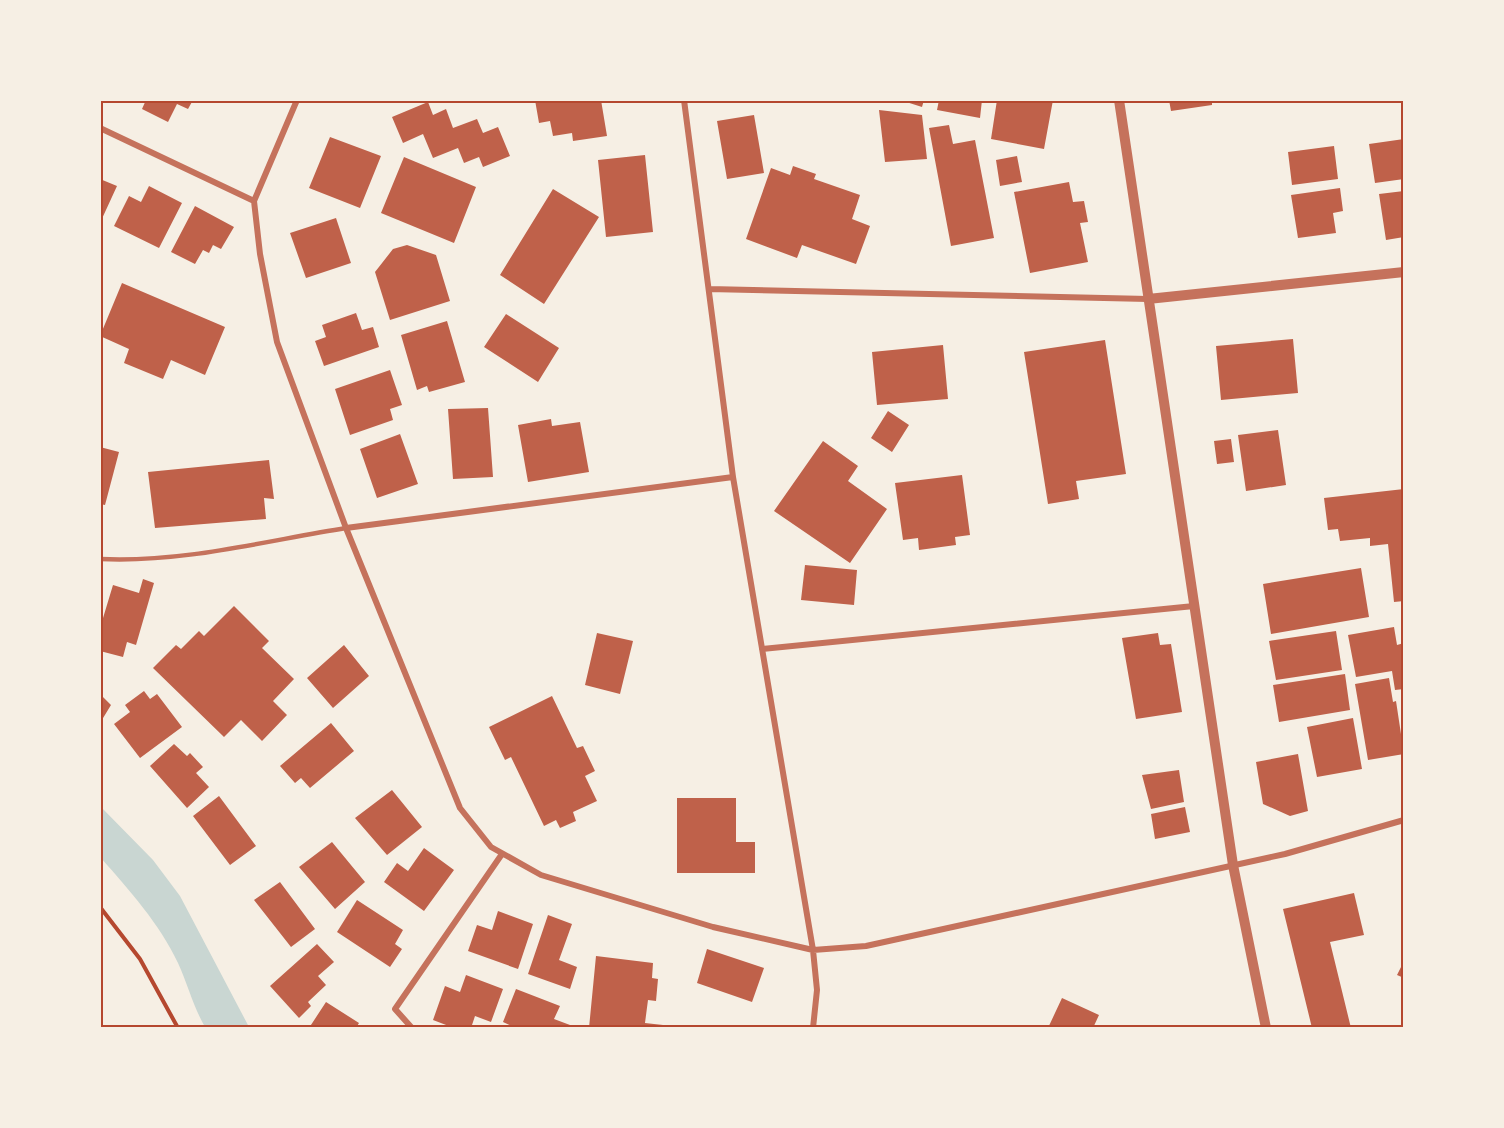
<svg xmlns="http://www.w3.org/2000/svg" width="1504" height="1128" font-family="Commissioner,sans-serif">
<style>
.water{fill:#c9d6d2}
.building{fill:#bf614a}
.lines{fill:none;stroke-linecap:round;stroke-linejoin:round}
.path{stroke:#b5482f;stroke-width:4}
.service{stroke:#c5725c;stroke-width:4.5}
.minor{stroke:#c5725c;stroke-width:6}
.tertiary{stroke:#c5725c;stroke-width:10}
.neatline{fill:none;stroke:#b5482f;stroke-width:2}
</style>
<rect width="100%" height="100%" fill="#f6efe4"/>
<path class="water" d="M 100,806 L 153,860 L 180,896 L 249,1027 L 205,1027 C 193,1006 188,985 178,963 C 159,923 130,891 101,858 Z"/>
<path class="building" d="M 146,100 L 193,100 L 188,109 L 177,104 L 168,122 L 142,109 Z
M 535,100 L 601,100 L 607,136 L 573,141 L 572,133 L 553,136 L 550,121 L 539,123 Z
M 900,100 L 924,100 L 922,107 Z
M 939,100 L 982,100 L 980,118 L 937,110 Z
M 997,100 L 1053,100 L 1044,149 L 991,139 Z
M 1169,100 L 1212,100 L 1212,105 L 1171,111 Z
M 428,102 L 433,115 L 446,109 L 453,128 L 477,119 L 483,133 L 498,127 L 510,156 L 483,167 L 479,157 L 464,163 L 458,148 L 433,158 L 423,134 L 403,143 L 392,117 Z
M 879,110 L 922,115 L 927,159 L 885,162 Z
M 754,115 L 764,173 L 727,179 L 717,121 Z
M 949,125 L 953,144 L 975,140 L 994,238 L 951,246 L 929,128 Z
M 330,137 L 381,156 L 360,208 L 309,188 Z
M 1404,139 L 1404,179 L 1375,183 L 1369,144 Z
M 1334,146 L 1338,179 L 1292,185 L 1288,152 Z
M 645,155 L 653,232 L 606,237 L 598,160 Z
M 1017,156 L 1022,182 L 1000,186 L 996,160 Z
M 404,157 L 476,187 L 454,243 L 381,213 Z
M 793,166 L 816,174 L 814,179 L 860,195 L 852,219 L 870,226 L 856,264 L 802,245 L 797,258 L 746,239 L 771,168 L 790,175 Z
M 100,179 L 117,186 L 100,223 Z
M 1069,182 L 1073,202 L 1084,201 L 1088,222 L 1080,223 L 1088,262 L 1030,273 L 1014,192 Z
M 149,186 L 182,203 L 159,248 L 114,226 L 129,196 L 141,202 Z
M 1340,188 L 1343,211 L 1333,213 L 1336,233 L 1298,238 L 1291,195 Z
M 553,189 L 599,217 L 544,304 L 500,275 Z
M 1404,191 L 1404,237 L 1386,240 L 1379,194 Z
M 195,206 L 234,227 L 221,249 L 213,245 L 209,253 L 203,250 L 195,264 L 171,252 Z
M 336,218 L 351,263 L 306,278 L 290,233 Z
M 407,245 L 436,255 L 450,301 L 390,320 L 375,272 L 393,249 Z
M 122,283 L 225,327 L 205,375 L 171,360 L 163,379 L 124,363 L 129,349 L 100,336 Z
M 356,313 L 362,330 L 373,327 L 379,347 L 324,366 L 315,341 L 326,337 L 322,325 Z
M 506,314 L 559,348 L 538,382 L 484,347 Z
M 447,321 L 465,382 L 429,392 L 427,386 L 417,390 L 401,335 Z
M 1293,339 L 1298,393 L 1221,400 L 1216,346 Z
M 1105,340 L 1126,474 L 1076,481 L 1079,499 L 1048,504 L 1024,352 Z
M 943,345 L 948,399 L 877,405 L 872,352 Z
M 390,370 L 402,405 L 390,409 L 393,420 L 350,435 L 335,389 Z
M 488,408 L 493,477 L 453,479 L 448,409 Z
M 888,411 L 909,425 L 892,452 L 871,438 Z
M 551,419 L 552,426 L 580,422 L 589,472 L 528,482 L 518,425 Z
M 1278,430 L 1286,485 L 1246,491 L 1238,435 Z
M 400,434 L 418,484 L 377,498 L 360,449 Z
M 1231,439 L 1234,462 L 1217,464 L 1214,441 Z
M 823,441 L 858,466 L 848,481 L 887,509 L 850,563 L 774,511 Z
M 100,447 L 119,452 L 105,505 L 100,504 Z
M 269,460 L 274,499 L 264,498 L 266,519 L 155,528 L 148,472 Z
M 962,475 L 970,535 L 955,537 L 956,545 L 919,550 L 918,538 L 903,540 L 895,483 Z
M 1404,489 L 1404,601 L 1394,602 L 1388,544 L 1370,546 L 1370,538 L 1340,541 L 1338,529 L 1328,530 L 1324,498 Z
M 805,565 L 857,570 L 854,605 L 801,600 Z
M 1361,568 L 1369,617 L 1271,634 L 1263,584 Z
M 143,579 L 154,583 L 136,645 L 127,642 L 123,657 L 100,651 L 100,628 L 113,585 L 139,593 Z
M 234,606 L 269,641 L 262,648 L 294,679 L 273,701 L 287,715 L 262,741 L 241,720 L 224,737 L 153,668 L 176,645 L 181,649 L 199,631 L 204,636 Z
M 1394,627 L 1397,645 L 1404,643 L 1404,689 L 1395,690 L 1392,671 L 1356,677 L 1348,635 Z
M 1336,631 L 1342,670 L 1276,680 L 1269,641 Z
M 597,633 L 633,641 L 620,694 L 585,685 Z
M 1158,633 L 1160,645 L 1171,644 L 1182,712 L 1136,719 L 1122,638 Z
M 344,645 L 369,676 L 333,708 L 307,678 Z
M 1345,674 L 1350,710 L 1279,722 L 1273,685 Z
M 1389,678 L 1393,702 L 1396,701 L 1404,754 L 1368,760 L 1355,684 Z
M 144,691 L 150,699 L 157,694 L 182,727 L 140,758 L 114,724 L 130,712 L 125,705 Z
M 100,694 L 111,705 L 100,723 Z
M 552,696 L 577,748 L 583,746 L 595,771 L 585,776 L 597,801 L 573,812 L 576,821 L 560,828 L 556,820 L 544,826 L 511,757 L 505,760 L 489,727 Z
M 1353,718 L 1362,769 L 1317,777 L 1307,727 Z
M 331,723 L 354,751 L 310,788 L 301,778 L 295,783 L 280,766 Z
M 174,744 L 187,756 L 190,753 L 203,767 L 196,773 L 209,787 L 187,808 L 150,766 Z
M 1298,754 L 1308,811 L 1290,816 L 1263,804 L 1256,762 Z
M 1179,770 L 1184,802 L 1151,809 L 1142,775 Z
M 392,790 L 422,827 L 387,855 L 355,818 Z
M 219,796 L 256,846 L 230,865 L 193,816 Z
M 677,798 L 736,798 L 736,842 L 755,842 L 755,873 L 677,873 Z
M 1185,807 L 1190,832 L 1155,839 L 1151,814 Z
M 332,842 L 365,882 L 335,909 L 299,867 Z
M 424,848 L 454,870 L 424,911 L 384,882 L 397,863 L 408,871 Z
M 280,882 L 315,929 L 291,947 L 254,900 Z
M 1354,893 L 1364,935 L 1330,942 L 1351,1028 L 1312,1028 L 1283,909 Z
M 357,900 L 403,930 L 395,944 L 402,949 L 390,967 L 337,932 Z
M 498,911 L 533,924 L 518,969 L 468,951 L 477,925 L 492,930 Z
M 548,915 L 572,924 L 559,960 L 577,967 L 570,989 L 528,974 Z
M 317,944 L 334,962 L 318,976 L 326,985 L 308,1002 L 311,1006 L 299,1018 L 270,986 Z
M 707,949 L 764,968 L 752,1002 L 697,983 Z
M 596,956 L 653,963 L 652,978 L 658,979 L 656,1001 L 648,1000 L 645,1023 L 663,1025 L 663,1028 L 589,1028 Z
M 1404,961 L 1404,978 L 1397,975 Z
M 466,975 L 503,989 L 491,1022 L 475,1016 L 471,1028 L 454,1028 L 433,1020 L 445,986 L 460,992 Z
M 516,989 L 560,1006 L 554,1019 L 570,1025 L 569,1028 L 516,1028 L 503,1022 Z
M 1062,998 L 1099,1015 L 1093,1028 L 1048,1028 Z
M 326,1002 L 359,1023 L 356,1028 L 309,1028 Z"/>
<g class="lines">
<path class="path" d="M 100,907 L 140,959 L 178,1028"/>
<path class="service" d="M 100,559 C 182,563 265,541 346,528"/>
<path class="minor" d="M 297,100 L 254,201 L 260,254 L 277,342 L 346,528 L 460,808 L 491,847 L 541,875 L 713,927 L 813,950 L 866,946 L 1285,854 L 1404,820
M 684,100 L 733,477 L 813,950 L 817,990 L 813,1028
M 100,128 L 254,201
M 709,289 L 1148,299
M 346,528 L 733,477
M 762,649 L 1194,606
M 412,1028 L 395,1009 L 502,854"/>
<path class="tertiary" d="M 1119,100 L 1233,865 L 1266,1028
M 1148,299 L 1404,272"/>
</g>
<rect width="1504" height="1128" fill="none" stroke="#f6efe4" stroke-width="204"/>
<rect x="102" y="102" width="1300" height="924" class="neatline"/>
</svg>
